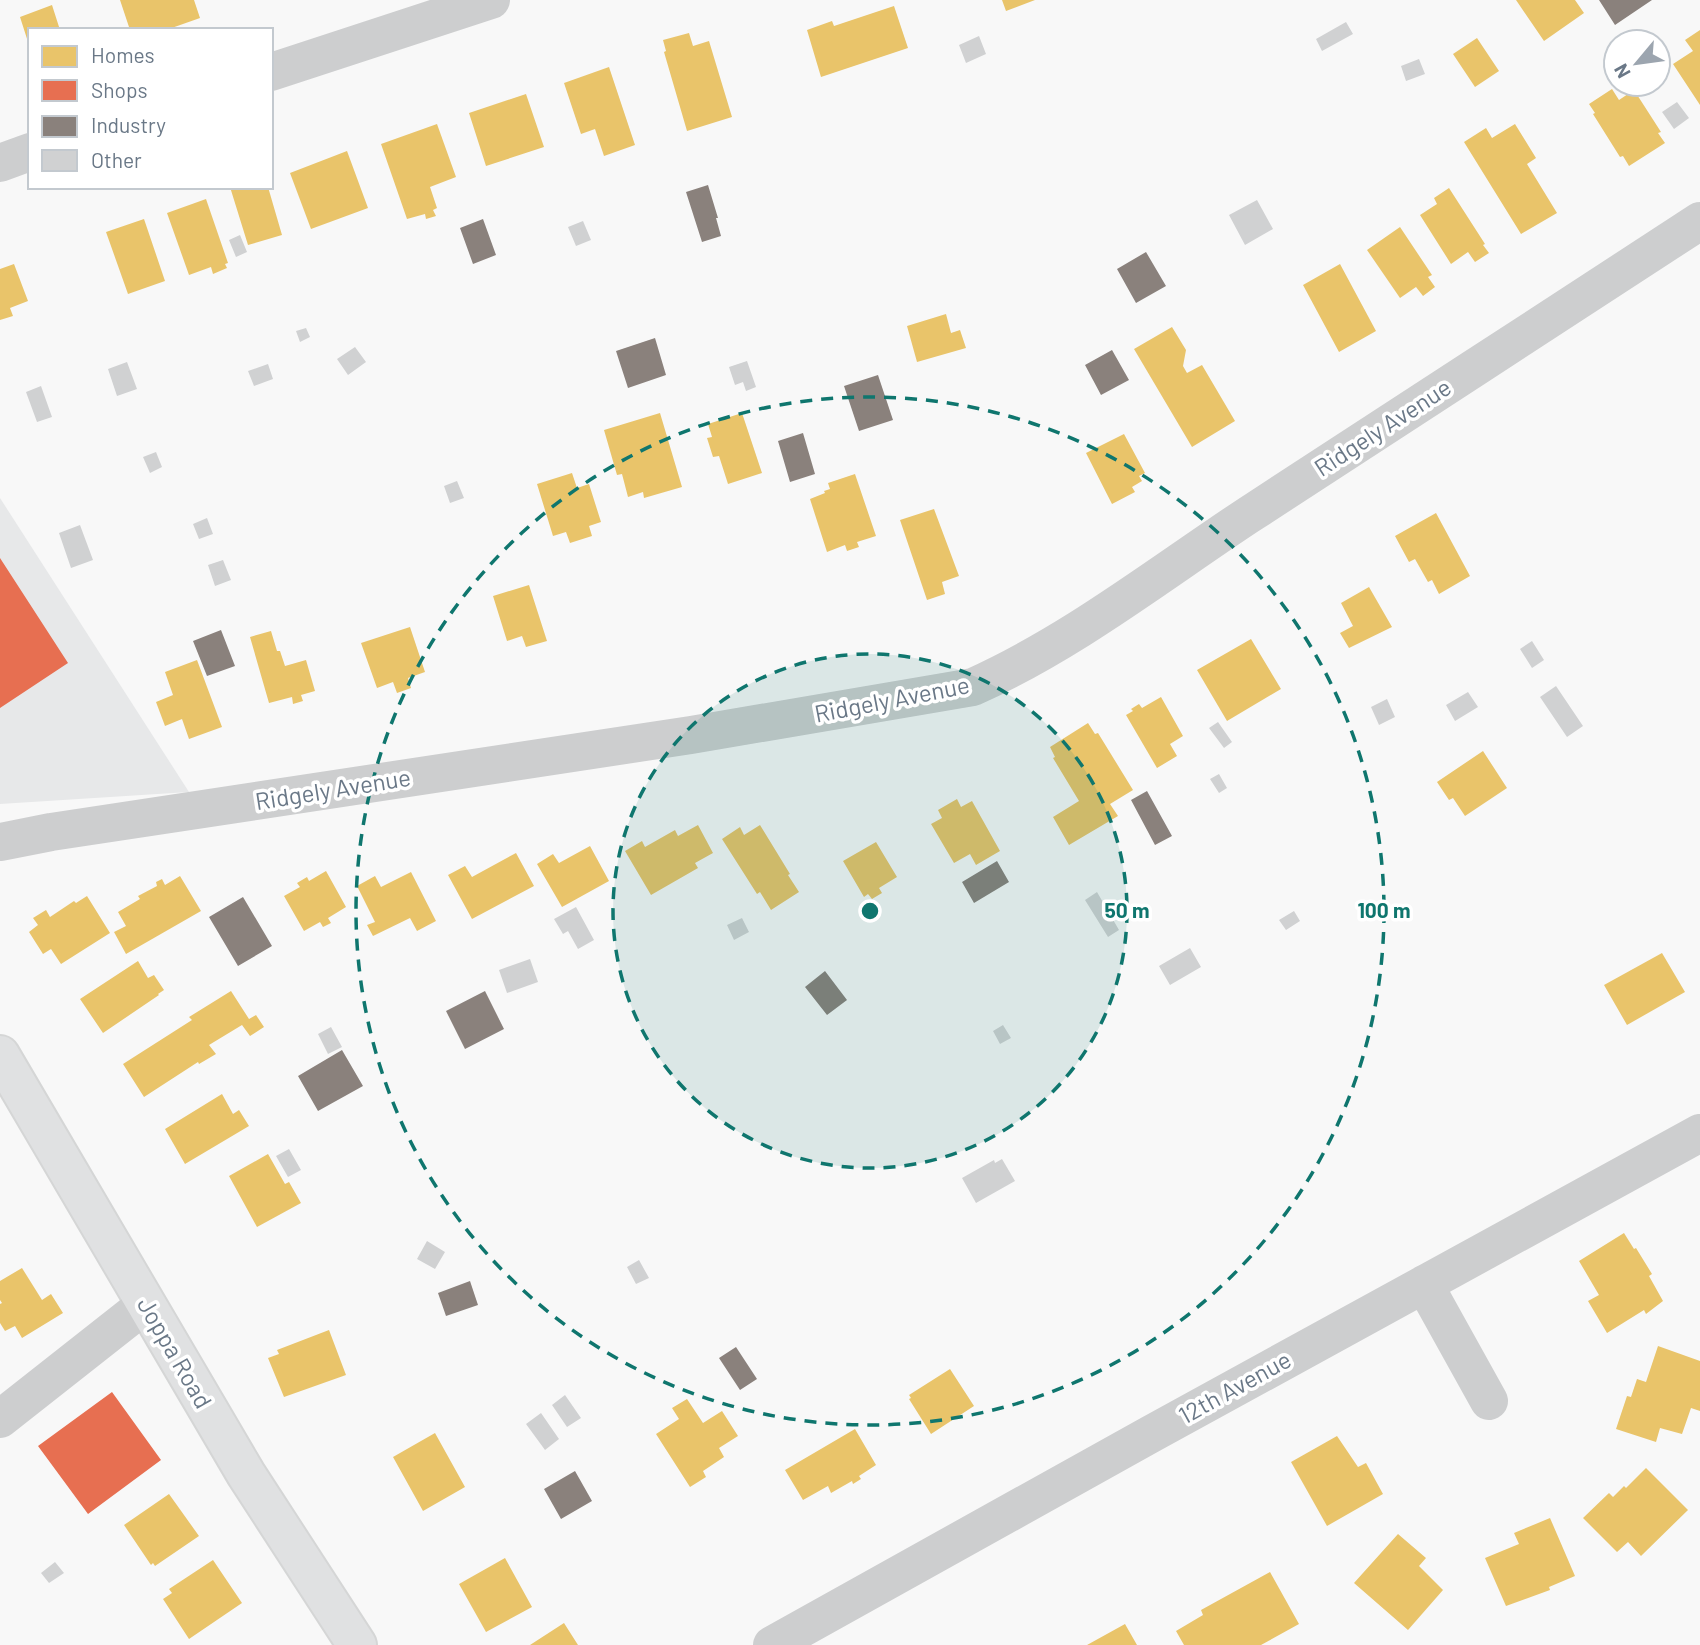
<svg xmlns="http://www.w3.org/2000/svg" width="1700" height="1645" font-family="Barlow,sans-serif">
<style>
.built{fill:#e7e8e9}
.homes{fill:#e9c46a}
.shops{fill:#e76f51}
.industry{fill:#8a817c}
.building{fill:#d0d1d2}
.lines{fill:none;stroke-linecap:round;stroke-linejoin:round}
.major-casing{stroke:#d5d6d6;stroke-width:42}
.minor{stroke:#cdcecf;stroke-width:38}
.major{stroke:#e0e1e2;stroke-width:38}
.ring{fill:none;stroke:#0f766e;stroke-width:3.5;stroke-dasharray:12 9}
.labels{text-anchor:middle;stroke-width:7;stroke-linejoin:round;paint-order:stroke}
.street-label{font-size:24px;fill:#6a7887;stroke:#fff}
.centre{fill:#0f766e;stroke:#fff;stroke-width:3.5}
.ring-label{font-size:21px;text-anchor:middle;font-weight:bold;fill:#0f766e;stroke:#fff;stroke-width:7;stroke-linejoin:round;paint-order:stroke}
</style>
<rect width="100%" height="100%" fill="#f8f8f8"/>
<path class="built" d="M 0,498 L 189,792 L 0,804 Z"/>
<path class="homes" d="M 120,0 L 194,0 L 200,18 L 166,30 L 130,30 Z
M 1002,0 L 1035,0 L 1006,11 Z
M 1516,0 L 1575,0 L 1584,13 L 1544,41 Z
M 52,5 L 60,30 L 30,30 L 29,45 L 20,17 Z
M 894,6 L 908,48 L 821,77 L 807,30 L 832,21 L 834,26 Z
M 1700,30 L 1700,105 L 1673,64 L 1693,51 L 1685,40 Z
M 689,33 L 693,46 L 709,41 L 732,117 L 687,131 L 664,52 L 666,51 L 663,40 Z
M 1477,38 L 1499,71 L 1475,87 L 1453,54 Z
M 609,67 L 635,145 L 604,156 L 595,129 L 581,134 L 564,83 Z
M 1612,89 L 1619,100 L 1634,90 L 1661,132 L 1658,133 L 1665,143 L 1629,166 L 1623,156 L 1620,157 L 1593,114 L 1595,113 L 1589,104 Z
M 526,94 L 544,147 L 486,166 L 469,113 Z
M 437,124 L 456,177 L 430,187 L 437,208 L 433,210 L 436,216 L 426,219 L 425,214 L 407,219 L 381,144 Z
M 1515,124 L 1536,158 L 1527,164 L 1557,213 L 1521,234 L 1464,142 L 1486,128 L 1492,138 Z
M 347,151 L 368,208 L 311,229 L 290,173 Z
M 230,187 L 268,187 L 282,235 L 248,245 Z
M 1449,188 L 1485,244 L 1483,245 L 1489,253 L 1475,262 L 1468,252 L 1451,264 L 1420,215 L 1437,204 L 1434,198 Z
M 206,199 L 228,263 L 225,264 L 227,268 L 213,274 L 211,267 L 189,275 L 167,213 Z
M 144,219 L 165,281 L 128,294 L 106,232 Z
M 1400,227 L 1432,275 L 1428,277 L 1435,287 L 1423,296 L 1416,287 L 1400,298 L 1367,250 Z
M 14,264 L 28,301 L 10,308 L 13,316 L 0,320 L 0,269 Z
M 1340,264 L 1376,331 L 1339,352 L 1303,285 Z
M 946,314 L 951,333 L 960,330 L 966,348 L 917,362 L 907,326 Z
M 1172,327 L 1186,350 L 1183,366 L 1187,373 L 1202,365 L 1235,421 L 1192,447 L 1134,349 Z
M 660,413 L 682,487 L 644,498 L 643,492 L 628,497 L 622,474 L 617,475 L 604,430 Z
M 742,413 L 762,473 L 728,484 L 719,456 L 713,457 L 707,438 L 712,437 L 708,424 Z
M 1124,434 L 1145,473 L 1139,476 L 1142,481 L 1132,487 L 1135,492 L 1112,504 L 1086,453 Z
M 572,473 L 577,488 L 589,484 L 601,522 L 589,526 L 592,536 L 570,543 L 566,532 L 553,536 L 537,484 Z
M 855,474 L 876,536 L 857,542 L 859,547 L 847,551 L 845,545 L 827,552 L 810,499 L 825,493 L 824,491 L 830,489 L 828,483 Z
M 934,509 L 959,576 L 942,582 L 945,594 L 927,600 L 900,520 Z
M 1436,513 L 1470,576 L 1439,594 L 1432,580 L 1428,582 L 1415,559 L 1409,562 L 1395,536 Z
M 529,585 L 547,641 L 526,647 L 522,636 L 507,641 L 493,596 Z
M 1369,587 L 1392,627 L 1349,648 L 1340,633 L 1353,626 L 1341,603 Z
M 410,627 L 425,672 L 408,678 L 411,688 L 397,693 L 393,682 L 377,688 L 361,643 Z
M 271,631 L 277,651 L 280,651 L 285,666 L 306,660 L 315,691 L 301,695 L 303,701 L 293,704 L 292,697 L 269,703 L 250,637 Z
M 1251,639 L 1281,689 L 1227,721 L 1197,670 Z
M 197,660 L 222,727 L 189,739 L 182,719 L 165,726 L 156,702 L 173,695 L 165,672 Z
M 1161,697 L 1183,736 L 1170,744 L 1177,756 L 1157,768 L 1126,715 L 1133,711 L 1131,709 L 1139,704 L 1142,708 Z
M 1088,723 L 1095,734 L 1098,733 L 1133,790 L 1110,804 L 1118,816 L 1069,845 L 1053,817 L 1079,801 L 1053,758 L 1055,757 L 1050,747 Z
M 1483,751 L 1507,788 L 1465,816 L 1453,798 L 1449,800 L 1437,782 Z
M 957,799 L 961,807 L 972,801 L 1000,851 L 976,865 L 970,854 L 954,863 L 931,824 L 942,818 L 938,810 Z
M 698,825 L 713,853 L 695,863 L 698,868 L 651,895 L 625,851 L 642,841 L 645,847 L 675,830 L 678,836 Z
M 760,825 L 790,874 L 788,875 L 799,892 L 771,910 L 760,892 L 757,894 L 722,839 L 740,827 L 744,835 Z
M 876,842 L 897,877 L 879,888 L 882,893 L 872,899 L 868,894 L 864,897 L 843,861 Z
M 590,846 L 609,881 L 562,907 L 537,864 L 553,854 L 559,863 Z
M 516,853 L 534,886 L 472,919 L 448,875 L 465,866 L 472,877 Z
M 326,871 L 346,907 L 328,918 L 331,923 L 323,927 L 320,922 L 304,931 L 284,896 L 300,887 L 297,883 L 307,877 L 309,881 Z
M 411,872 L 436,921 L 417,931 L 410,918 L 373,936 L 367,925 L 375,922 L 357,886 L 375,876 L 381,887 Z
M 180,876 L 201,911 L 126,954 L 114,932 L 126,926 L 118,912 L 140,899 L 138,896 L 157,886 L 156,882 L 162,879 L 165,885 Z
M 87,896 L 110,933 L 61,964 L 51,949 L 43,954 L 29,932 L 38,925 L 33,918 L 46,910 L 50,917 L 74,901 L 76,903 Z
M 1662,953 L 1685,992 L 1627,1025 L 1604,985 Z
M 138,961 L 148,978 L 154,975 L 164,990 L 158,994 L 159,995 L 103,1033 L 80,999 Z
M 231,991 L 249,1019 L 256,1015 L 264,1027 L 250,1036 L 242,1025 L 209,1045 L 216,1054 L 199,1064 L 198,1062 L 144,1097 L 123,1064 L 192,1020 L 189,1017 Z
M 222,1094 L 233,1114 L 239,1110 L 249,1126 L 185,1164 L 165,1129 Z
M 268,1154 L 285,1184 L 289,1182 L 301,1203 L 257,1227 L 229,1176 Z
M 1624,1233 L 1634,1249 L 1636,1248 L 1652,1274 L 1649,1276 L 1663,1301 L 1646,1314 L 1644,1310 L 1607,1333 L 1588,1301 L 1599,1295 L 1579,1261 Z
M 22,1268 L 42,1300 L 51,1294 L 63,1313 L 22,1338 L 15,1326 L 5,1331 L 0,1323 L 0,1304 L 2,1303 L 0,1300 L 0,1281 Z
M 329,1330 L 346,1375 L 284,1397 L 268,1358 L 279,1354 L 277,1350 Z
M 1658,1346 L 1700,1361 L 1700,1411 L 1691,1408 L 1682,1434 L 1660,1428 L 1656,1442 L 1616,1429 L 1627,1396 L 1631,1397 L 1637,1379 L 1646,1382 Z
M 950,1369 L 974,1406 L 931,1434 L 909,1399 L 911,1398 L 909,1395 Z
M 687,1399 L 703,1423 L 722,1411 L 738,1436 L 719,1448 L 724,1457 L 703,1471 L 706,1477 L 690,1487 L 656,1434 L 679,1419 L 672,1408 Z
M 855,1429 L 876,1465 L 859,1476 L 861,1479 L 853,1484 L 852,1481 L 831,1493 L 828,1486 L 803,1500 L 785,1470 Z
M 435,1433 L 465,1487 L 423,1511 L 393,1457 Z
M 1337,1436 L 1358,1467 L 1366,1463 L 1383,1494 L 1327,1526 L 1291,1462 Z
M 1646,1468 L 1688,1510 L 1641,1556 L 1628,1542 L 1617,1552 L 1583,1518 L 1609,1493 L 1613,1497 L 1624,1486 L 1626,1488 Z
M 169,1494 L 199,1536 L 155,1566 L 153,1563 L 151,1565 L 124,1525 Z
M 1550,1518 L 1575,1576 L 1549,1587 L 1550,1590 L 1506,1606 L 1485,1558 L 1519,1544 L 1514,1533 Z
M 1398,1534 L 1426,1558 L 1419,1566 L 1443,1590 L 1408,1630 L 1354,1583 Z
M 505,1558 L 532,1607 L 486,1632 L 459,1584 Z
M 213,1560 L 242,1603 L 189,1639 L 163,1599 L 172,1593 L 169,1589 Z
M 1270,1572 L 1299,1624 L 1261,1645 L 1184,1645 L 1176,1631 L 1203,1615 L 1201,1610 Z
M 564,1623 L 578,1645 L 530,1645 Z
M 1125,1624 L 1137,1645 L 1087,1645 Z"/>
<path class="shops" d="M 0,558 L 68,663 L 0,708 Z
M 112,1392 L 161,1460 L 88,1514 L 38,1446 Z"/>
<path class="industry" d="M 1599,0 L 1652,0 L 1615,25 Z
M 708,185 L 718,218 L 716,218 L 721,236 L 702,242 L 686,192 Z
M 483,219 L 496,255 L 473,264 L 460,228 Z
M 1146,252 L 1166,286 L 1136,303 L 1117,269 Z
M 655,338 L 666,375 L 628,388 L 616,351 Z
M 1112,350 L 1129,380 L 1101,395 L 1085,365 Z
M 878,375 L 893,420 L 859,431 L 844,386 Z
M 803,433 L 815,474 L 790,482 L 778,441 Z
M 221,630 L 235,666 L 207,676 L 193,641 Z
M 1147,791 L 1172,836 L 1155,845 L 1131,800 Z
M 997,861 L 1009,882 L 974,903 L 962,882 Z
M 243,897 L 272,946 L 238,966 L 209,917 Z
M 825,971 L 847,1000 L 827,1015 L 805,987 Z
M 485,991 L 504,1029 L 465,1049 L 446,1011 Z
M 342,1050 L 363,1086 L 318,1111 L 298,1076 Z
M 470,1281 L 478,1305 L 446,1316 L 438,1293 Z
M 736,1347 L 757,1379 L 740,1390 L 719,1358 Z
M 575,1471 L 592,1501 L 561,1519 L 544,1489 Z"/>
<path class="building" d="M 1346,22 L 1353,34 L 1322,51 L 1316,39 Z
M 979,36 L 986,54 L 966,63 L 959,45 Z
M 1419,59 L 1425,74 L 1406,81 L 1401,66 Z
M 1677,102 L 1689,118 L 1674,129 L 1662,112 Z
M 1257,200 L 1273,229 L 1245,245 L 1229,215 Z
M 583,221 L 591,240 L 576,246 L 568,227 Z
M 240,235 L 247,252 L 236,257 L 229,240 Z
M 306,328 L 310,337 L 300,342 L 296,331 Z
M 355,347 L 366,362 L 348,375 L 337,359 Z
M 747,361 L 756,387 L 746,391 L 743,382 L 735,385 L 729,367 Z
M 127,362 L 137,389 L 117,396 L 108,369 Z
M 268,364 L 273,379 L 254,386 L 248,371 Z
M 41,386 L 52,417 L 37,422 L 26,392 Z
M 156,452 L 162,467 L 150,473 L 143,457 Z
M 457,481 L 464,498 L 450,503 L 444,486 Z
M 207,518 L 213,534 L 199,539 L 193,524 Z
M 80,525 L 93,560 L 71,568 L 59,533 Z
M 223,560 L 231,580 L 215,586 L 208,565 Z
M 1532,641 L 1544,660 L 1532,668 L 1520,649 Z
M 1556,686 L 1583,726 L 1567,737 L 1540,697 Z
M 1468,692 L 1478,707 L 1455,721 L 1446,705 Z
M 1387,699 L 1395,717 L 1379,725 L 1371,707 Z
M 1218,722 L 1232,742 L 1224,748 L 1209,728 Z
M 1219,774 L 1227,788 L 1219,793 L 1210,779 Z
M 1097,892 L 1119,930 L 1108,937 L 1085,900 Z
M 576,907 L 594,940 L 578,949 L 568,931 L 563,934 L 554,919 Z
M 1294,911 L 1300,921 L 1286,930 L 1279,920 Z
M 742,918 L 749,932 L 734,940 L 727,925 Z
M 1190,948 L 1201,967 L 1170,985 L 1159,966 Z
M 530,959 L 538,982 L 507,993 L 499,970 Z
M 1003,1025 L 1011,1038 L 1000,1044 L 993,1031 Z
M 331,1027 L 342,1047 L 328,1054 L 318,1034 Z
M 289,1149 L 301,1170 L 288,1177 L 276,1156 Z
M 1002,1159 L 1015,1181 L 976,1203 L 962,1178 L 994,1160 L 995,1163 Z
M 427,1241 L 445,1252 L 435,1269 L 417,1259 Z
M 639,1260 L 649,1278 L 636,1284 L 627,1267 Z
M 565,1395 L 581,1418 L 567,1427 L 552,1405 Z
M 541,1413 L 559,1439 L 545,1450 L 526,1424 Z
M 55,1562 L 64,1573 L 49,1583 L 41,1573 Z"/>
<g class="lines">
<defs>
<path id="major" d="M 0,1055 L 246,1474 L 357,1645"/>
</defs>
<use href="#major" class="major-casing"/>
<path class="minor" d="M 271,72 L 491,0
M 0,163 L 30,152
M 0,842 L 51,832 L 691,735 L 973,687 C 1071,643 1158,575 1247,516 C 1398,418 1549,319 1700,221
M 1424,1284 L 1489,1401
M 0,1419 L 146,1304
M 772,1645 L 1151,1434 L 1700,1133"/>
<use href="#major" class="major"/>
</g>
<circle cx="870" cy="911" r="257" fill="#0f766e" fill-opacity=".12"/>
<g class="ring">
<circle cx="870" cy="911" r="257"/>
<circle cx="870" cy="911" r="514"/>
</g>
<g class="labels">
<g class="street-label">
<text transform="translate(1383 428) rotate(-33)" y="8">Ridgely Avenue</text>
<text transform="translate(892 700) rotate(-11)" y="8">Ridgely Avenue</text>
<text transform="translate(333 790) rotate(-9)" y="8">Ridgely Avenue</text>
<text transform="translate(174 1353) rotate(60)" y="8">Joppa Road</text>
<text transform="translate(1235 1388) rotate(-29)" y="8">12th Avenue</text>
</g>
</g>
<circle cx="870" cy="911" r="10" class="centre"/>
<g class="ring-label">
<text x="1127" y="918">50 m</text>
<text x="1384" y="918">100 m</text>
</g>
<rect x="28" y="28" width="245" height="161" fill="#ffffff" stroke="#c3c9cf" stroke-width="2"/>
<rect x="42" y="46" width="35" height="21" fill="#e9c46a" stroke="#c3c9cf" stroke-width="2"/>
<text x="91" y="63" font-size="21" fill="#6a7887">Homes</text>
<rect x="42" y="80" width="35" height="21" fill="#e76f51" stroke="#c3c9cf" stroke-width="2"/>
<text x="91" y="98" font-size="21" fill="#6a7887">Shops</text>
<rect x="42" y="116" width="35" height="21" fill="#8a817c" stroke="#c3c9cf" stroke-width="2"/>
<text x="91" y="133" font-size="21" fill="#6a7887">Industry</text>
<rect x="42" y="150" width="35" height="21" fill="#d0d1d2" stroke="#c3c9cf" stroke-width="2"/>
<text x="91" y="168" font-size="21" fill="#6a7887">Other</text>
<g transform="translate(1637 63) rotate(241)"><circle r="33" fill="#ffffff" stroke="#c3c9cf" stroke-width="2"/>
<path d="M0-5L12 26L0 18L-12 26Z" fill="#9ca5af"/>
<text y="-10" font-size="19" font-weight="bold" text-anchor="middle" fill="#6a7887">N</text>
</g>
</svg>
